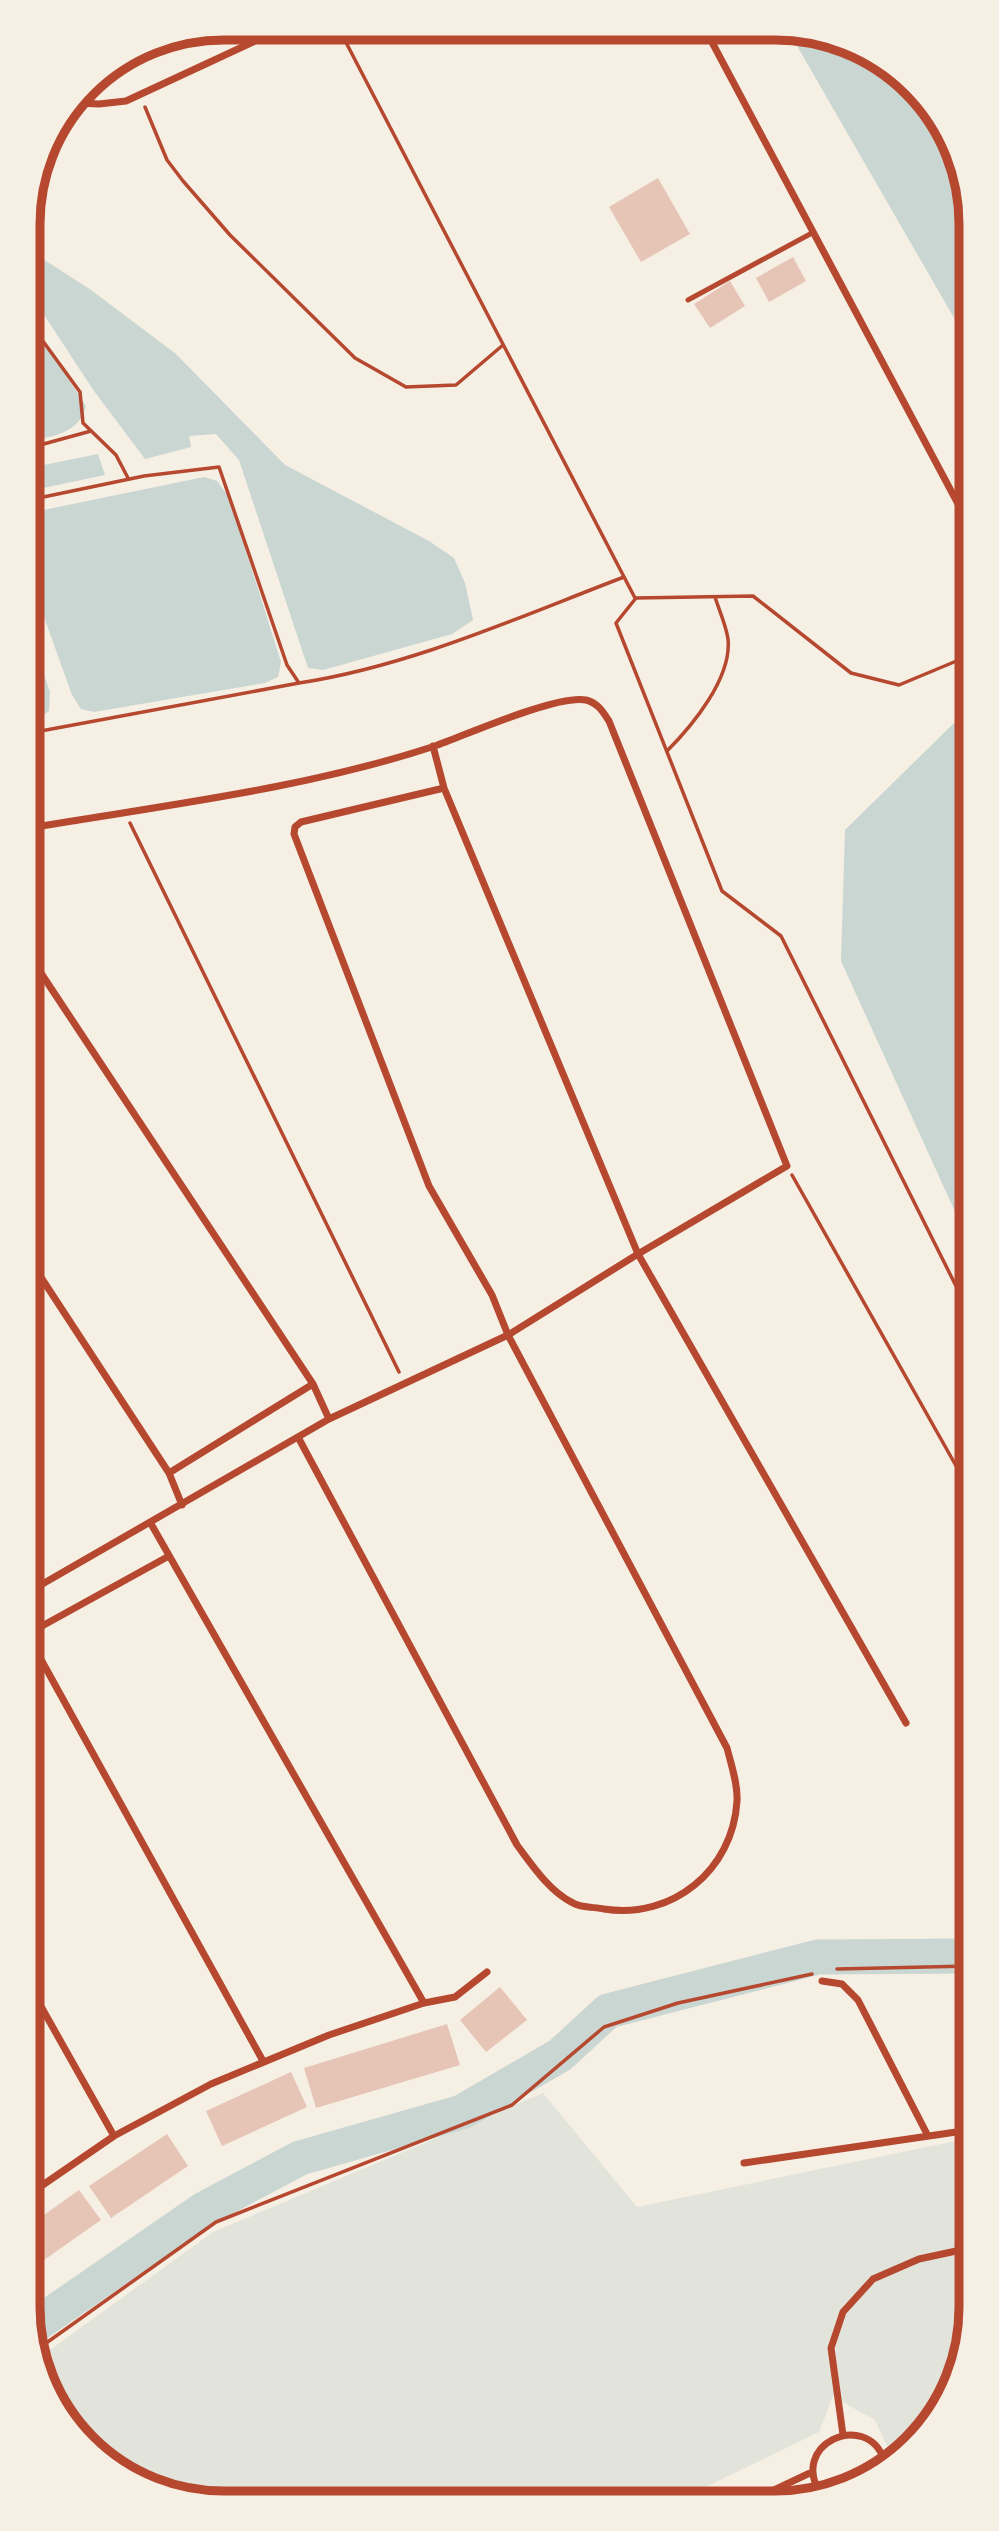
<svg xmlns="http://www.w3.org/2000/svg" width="999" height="2531" font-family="'Fira Sans Condensed',sans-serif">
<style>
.green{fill:#e2e4dc}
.water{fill:#c9d6d2}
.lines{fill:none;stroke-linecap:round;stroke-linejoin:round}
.river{stroke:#c9d6d2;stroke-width:35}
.building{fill:#e6c5b7}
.path{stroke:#b5482f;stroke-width:3.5}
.service{stroke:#b5482f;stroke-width:5}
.minor{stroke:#b5482f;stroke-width:7}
.rim{fill:none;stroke:#b5482f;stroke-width:9}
</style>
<rect width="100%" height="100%" fill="#f6efe4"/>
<path class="green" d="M 543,2093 L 637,2207 L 970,2138 C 970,2227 988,2365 923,2435 C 915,2444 901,2449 891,2455 L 875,2420 L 837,2399 L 835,2391 L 819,2432 L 685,2497 L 186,2499 L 94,2454 L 36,2360 L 213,2232 Z"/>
<path class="water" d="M 789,32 L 813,32 L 905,77 L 964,174 L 965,337 Z
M 29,250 L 91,290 L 176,354 L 285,465 L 429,541 L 454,558 L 465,583 L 473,620 L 452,634 L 323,670 L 308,668 L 239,460 L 216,434 L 189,436 L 191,447 L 145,459 L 94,391 L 29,292 Z
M 29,318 L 86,406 C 79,434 54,435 29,442 Z
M 98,454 L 105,475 L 29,491 L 29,468 Z
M 204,477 L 217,481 L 229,497 L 281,662 L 278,677 L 265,683 L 94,712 L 81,709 L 72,695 L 29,575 L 29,513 Z
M 30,633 L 50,692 L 49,711 L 30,725 Z
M 966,719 L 967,1238 L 841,961 L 845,830 L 955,722 Z"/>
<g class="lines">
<path class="river" d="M 34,2326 L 204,2209 L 300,2158 L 462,2112 L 560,2055 L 608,2011 L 818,1957 L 970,1956"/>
</g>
<path class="building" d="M 658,178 L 690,234 L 641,262 L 609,207 Z
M 793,257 L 806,281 L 769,302 L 756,278 Z
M 730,281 L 745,306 L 710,328 L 694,304 Z
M 500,1987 L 527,2020 L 486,2052 L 460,2020 Z
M 447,2024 L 460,2065 L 316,2108 L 304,2068 Z
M 291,2072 L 307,2107 L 222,2146 L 206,2111 Z
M 167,2134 L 188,2166 L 111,2218 L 89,2186 Z
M 79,2190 L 101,2220 L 34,2267 L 34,2222 Z"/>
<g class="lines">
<path class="path" d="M 339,29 L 635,598
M 145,107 L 167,160 L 183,181 L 230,235 L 355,358 L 406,387 L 456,385 L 503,345
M 29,322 L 80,392 L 83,423 L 116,455 L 128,478
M 29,448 L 91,431
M 29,500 L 144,476 L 219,467 L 287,665 L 299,683 C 411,666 519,617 624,577
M 636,598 L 616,623 L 722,891 L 781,936 L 968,1310
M 636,598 L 753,596 L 851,673 L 899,685 L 966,657
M 30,733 L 299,683
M 667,751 C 692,726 732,678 728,639 C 726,625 719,610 715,597
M 130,823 L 399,1372
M 792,1175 L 968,1487
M 837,1969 L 970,1966
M 35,2351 L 216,2222 L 512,2105 L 604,2027 L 678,2003 L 812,1974"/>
<path class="service" d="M 688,300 L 812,233"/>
<path class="minor" d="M 706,31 L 965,517
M 75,103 L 99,104 L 126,101 L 283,28
M 433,746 L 444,788 L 638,1254 L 906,1723
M 30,828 C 165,805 304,789 435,746 C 466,735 558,694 586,700 C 598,703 603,712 609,721 L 787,1166 L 638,1254 L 508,1335 L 329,1419 L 32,1590
M 31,958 L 313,1384 L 329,1419
M 31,1262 L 169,1473 L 182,1505
M 298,1437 L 517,1845 C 532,1865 549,1891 573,1903 C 581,1908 595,1907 604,1909 C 672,1920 733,1870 737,1801 C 738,1784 731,1764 727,1748 L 508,1335 L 492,1295 L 429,1186 L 294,834 L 295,827 L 301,822 L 444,788
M 169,1473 L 313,1384
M 150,1522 L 424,2003
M 33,1631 L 169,1556
M 33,1645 L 263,2061
M 822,1981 L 842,1984 L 858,2000 L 928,2136
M 34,1994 L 114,2136
M 967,2054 L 970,2060
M 744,2163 L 970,2130
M 34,2191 L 114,2136 L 211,2084 L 329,2035 L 424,2003 L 455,1997 L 487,1972
M 843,2435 L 831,2348 L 843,2312 L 873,2279 L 919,2259 L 970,2248
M 822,2496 C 786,2444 867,2409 884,2460
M 759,2497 L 812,2472"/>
</g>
<path d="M0 0H999V2531H0ZM224 40H775A184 184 0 0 1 959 224V2307A184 184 0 0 1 775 2491H224A184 184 0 0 1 40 2307V224A184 184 0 0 1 224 40Z" fill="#f6efe4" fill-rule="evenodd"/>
<path class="rim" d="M224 40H775A184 184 0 0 1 959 224V2307A184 184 0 0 1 775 2491H224A184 184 0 0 1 40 2307V224A184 184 0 0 1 224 40Z"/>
</svg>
